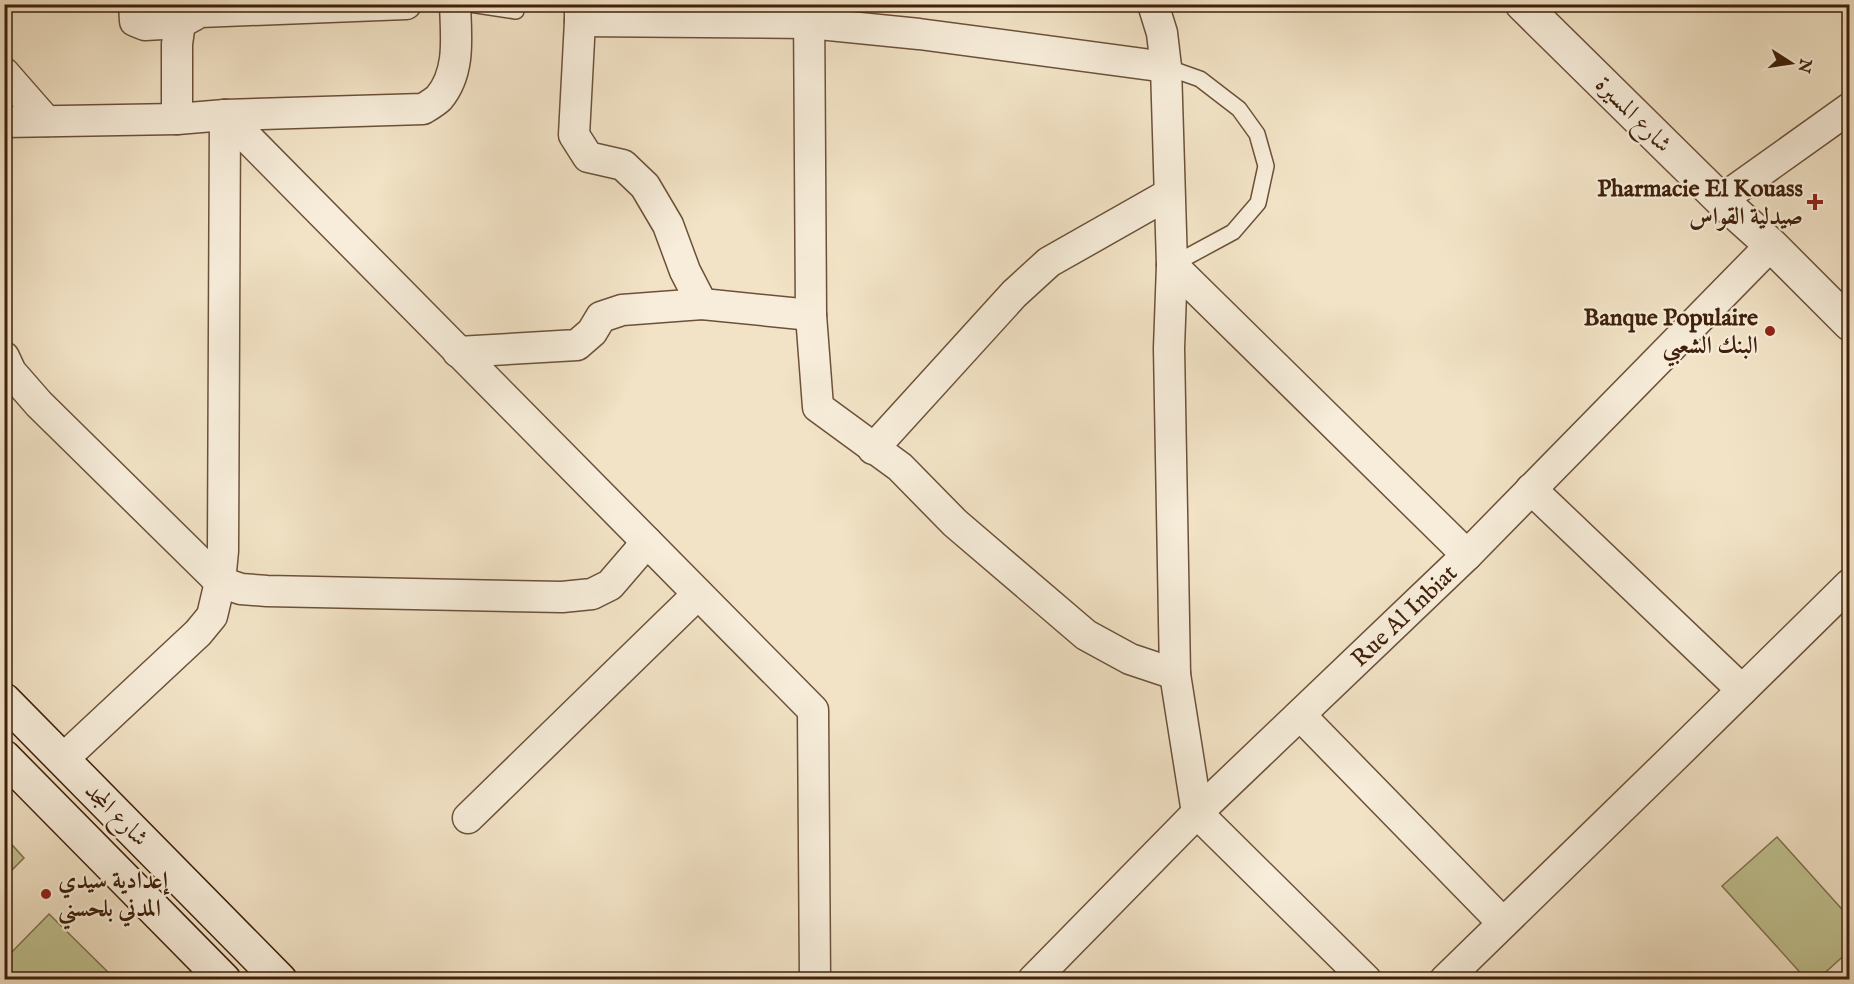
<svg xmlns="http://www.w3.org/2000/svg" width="1854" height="984" font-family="'IM FELL English',Amiri,serif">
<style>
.green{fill:#c0c291;stroke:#80714e;stroke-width:1.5}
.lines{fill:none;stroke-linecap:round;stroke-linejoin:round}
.service-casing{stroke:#6c513a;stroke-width:18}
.minor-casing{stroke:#6c513a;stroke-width:33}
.tertiary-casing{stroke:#6c513a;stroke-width:36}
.secondary-casing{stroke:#3f200b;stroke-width:36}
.service{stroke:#f7edda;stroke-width:15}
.minor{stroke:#f7edda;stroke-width:30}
.tertiary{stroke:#f7edda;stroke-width:33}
.secondary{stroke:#f7edda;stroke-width:33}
.poi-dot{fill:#8f2418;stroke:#f7edda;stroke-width:2}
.labels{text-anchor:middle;stroke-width:4.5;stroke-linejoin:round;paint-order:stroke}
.street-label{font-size:24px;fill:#3f200b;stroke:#f7edda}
.poi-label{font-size:24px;font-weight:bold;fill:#3f200b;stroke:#f7edda;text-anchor:end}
</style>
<rect width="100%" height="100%" fill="#f2e3c6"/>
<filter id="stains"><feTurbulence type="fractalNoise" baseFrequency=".00333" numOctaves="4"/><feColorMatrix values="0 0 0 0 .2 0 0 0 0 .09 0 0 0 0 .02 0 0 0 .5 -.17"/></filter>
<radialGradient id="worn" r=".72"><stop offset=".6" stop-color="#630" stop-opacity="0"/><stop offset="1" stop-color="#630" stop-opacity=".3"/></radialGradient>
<path class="green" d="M 5,837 L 24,858 L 5,877 Z
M 1777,837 L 1849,917 L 1849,951 L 1818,979 L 1806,979 L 1722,886 Z
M 49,914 L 115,979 L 8,979 L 5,976 L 5,959 Z"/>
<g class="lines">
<defs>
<path id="service" d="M 470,4 L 516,11
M 1166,67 L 1200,79 L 1239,109 L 1257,134 L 1266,166 L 1258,203 L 1233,232 L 1172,265"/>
<g id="minor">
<path d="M 134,4 L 135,21 L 145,25 L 180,23"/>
<path d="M 580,4 L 580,21 L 809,23 L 919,34 L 1166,67"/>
<path d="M 809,4 L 811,315 L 818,407 L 900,467 L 955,523 L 1086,635 L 1130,659 L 1175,674"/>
<path d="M 1153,4 L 1162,33 L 1166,67 L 1172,265 L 1169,348 L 1175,674 L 1197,813 L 1366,980"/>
<path d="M 580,21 L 574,135 L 588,157 L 623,165 L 645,186 L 668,225 L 685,271 L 702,304 L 811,315"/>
<path d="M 4,73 L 46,121"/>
<path d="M 225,115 L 813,710 L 815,980"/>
<path d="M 177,119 L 177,44 L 180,23 L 200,12 L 406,4"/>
<path d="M 4,122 L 177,119 L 225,115 L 423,109 C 428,106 435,102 439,98 C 461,72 456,36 455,4"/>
<path d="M 1721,200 L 1850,108"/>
<path d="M 1172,265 L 1467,555"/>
<path d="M 458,352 L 577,345 L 592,332 L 601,317 L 622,310 L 702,304"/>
<path d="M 4,357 L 11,372 L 39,404 L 220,582 L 241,589 L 267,591 L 562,597 L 592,594 L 610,585 L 647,542"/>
<path d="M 873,449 L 1014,294 L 1049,262 L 1169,194"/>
<path d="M 1531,489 L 1742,690"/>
<path d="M 1300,715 L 1503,923"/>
<path d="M 63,759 L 198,633 L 212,616 L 220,582 L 223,551 L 225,115"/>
<path d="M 468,818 L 698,594"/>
<path id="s1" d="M 1033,980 L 1197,813 L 1467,555 L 1771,245"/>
<path d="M 1445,980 L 1672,759 L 1850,584"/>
</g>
<path id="tertiary" d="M 1522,4 L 1721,200 L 1771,245 L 1850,324"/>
<path id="secondary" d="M 4,700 L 280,980
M 4,757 L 224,980"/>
</defs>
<use href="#service" class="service-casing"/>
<use href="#minor" class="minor-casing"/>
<use href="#tertiary" class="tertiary-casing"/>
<use href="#secondary" class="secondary-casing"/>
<use href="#service" class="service"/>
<use href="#minor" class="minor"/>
<use href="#tertiary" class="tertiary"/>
<use href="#secondary" class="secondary"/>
</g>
<g class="poi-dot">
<path d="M1812 193h6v6h6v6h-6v6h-6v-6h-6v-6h6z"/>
<circle cx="1770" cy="331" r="6"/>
<circle cx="46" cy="894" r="6"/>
</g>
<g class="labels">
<g class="street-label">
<text transform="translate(1634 114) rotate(45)" y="8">شارع المسيرة</text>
<text dy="8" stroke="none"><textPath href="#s1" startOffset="520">Rue Al Inbiat</textPath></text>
<text transform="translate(117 814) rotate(45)" y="8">شارع المجد</text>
</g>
<g class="poi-label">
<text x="1803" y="196">Pharmacie El Kouass<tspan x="1803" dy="28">صيدلية القواس</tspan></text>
<text x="1758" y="325">Banque Populaire<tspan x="1758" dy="28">البنك الشعبي</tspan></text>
<text x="58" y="888" text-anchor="start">إعدادية سيدي<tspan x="58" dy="28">المدني بلحسني</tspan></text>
</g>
</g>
<rect width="1854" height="984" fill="none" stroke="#f2e3c6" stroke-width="24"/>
<rect x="6" y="6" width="1842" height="972" fill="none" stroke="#3f200b" stroke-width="3"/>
<rect x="12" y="12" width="1830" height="960" fill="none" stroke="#3f200b" stroke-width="1.5"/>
<g transform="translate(1791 63) rotate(102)" stroke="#f7edda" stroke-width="4.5" paint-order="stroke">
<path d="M0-4.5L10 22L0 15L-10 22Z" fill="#3f200b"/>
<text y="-9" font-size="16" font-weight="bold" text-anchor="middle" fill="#3f200b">N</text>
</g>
<rect width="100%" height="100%" filter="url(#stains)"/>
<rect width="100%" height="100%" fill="url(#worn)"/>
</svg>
